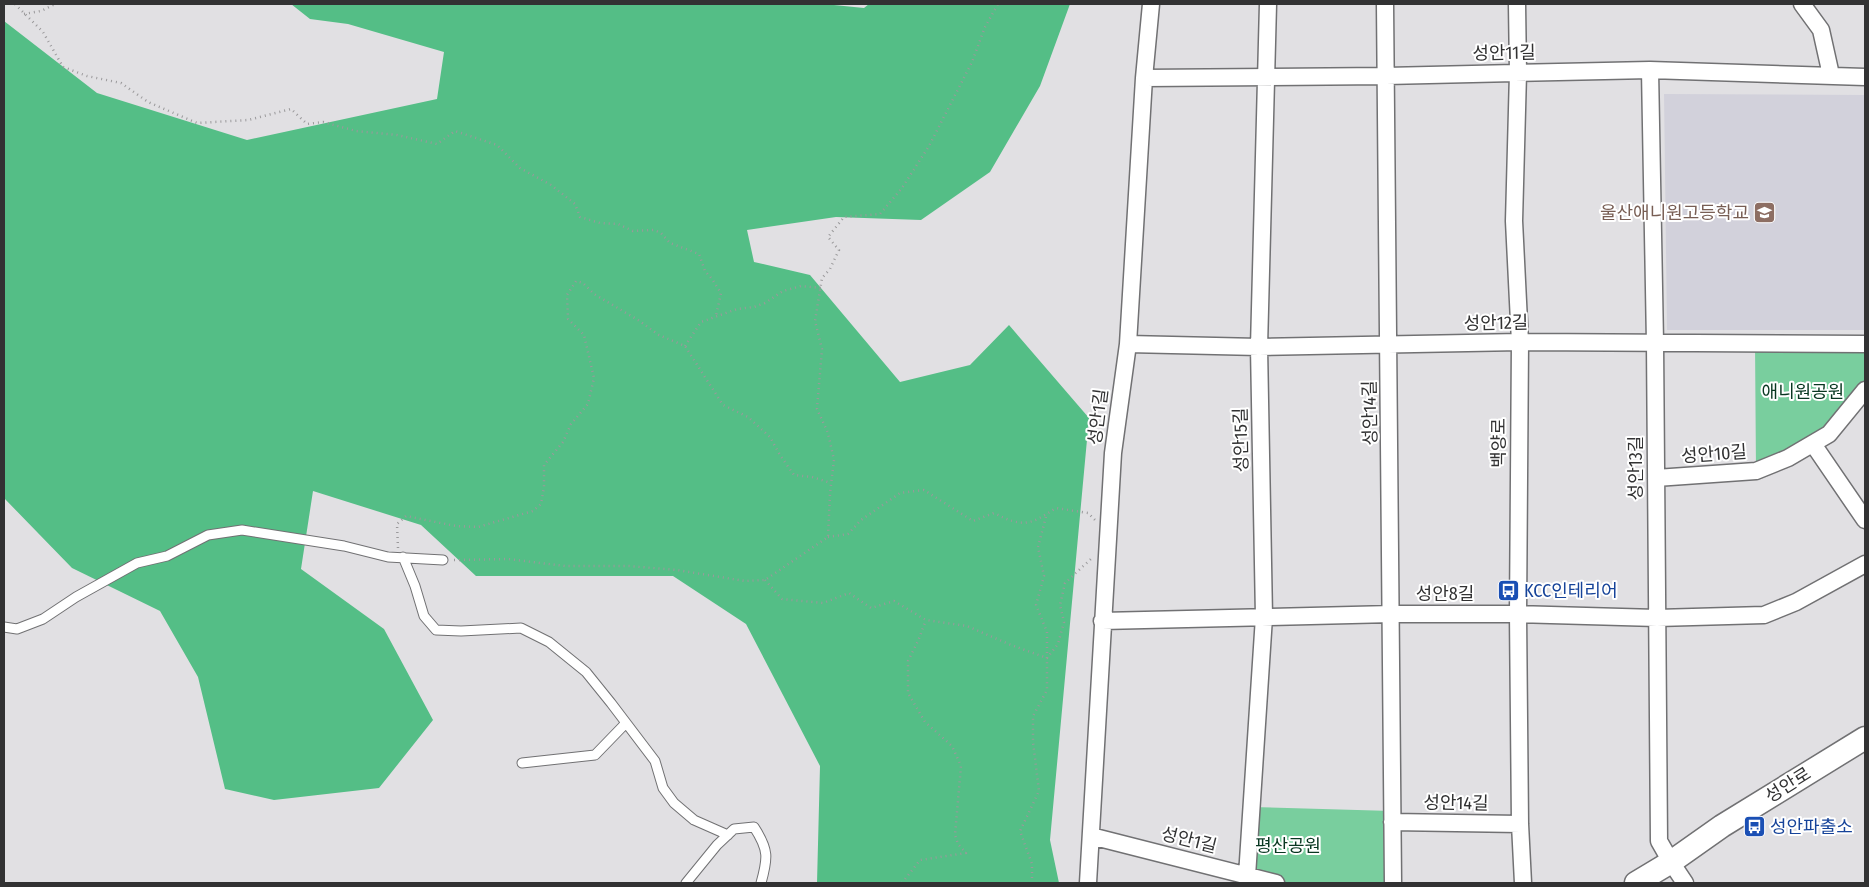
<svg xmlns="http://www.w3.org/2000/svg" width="1869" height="887" font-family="'Fira Sans Condensed','Noto Sans KR',sans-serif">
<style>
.built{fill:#d2d1db}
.green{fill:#79ce9e}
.forest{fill:#54be86}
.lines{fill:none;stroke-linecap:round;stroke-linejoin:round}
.lane-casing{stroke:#717173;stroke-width:11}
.street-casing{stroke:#717173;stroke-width:19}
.secondary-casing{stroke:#717173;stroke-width:25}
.path{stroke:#9a999b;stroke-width:2.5;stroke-dasharray:1 4;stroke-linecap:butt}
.lane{stroke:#fff;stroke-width:9}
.street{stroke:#fff;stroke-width:16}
.secondary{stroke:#fff;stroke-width:22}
.labels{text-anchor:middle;stroke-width:4;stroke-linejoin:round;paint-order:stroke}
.street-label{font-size:18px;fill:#323233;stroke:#fff}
.education-label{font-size:18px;fill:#785e54;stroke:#fff;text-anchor:end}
.park-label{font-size:18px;fill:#083721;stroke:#fff}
.transit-label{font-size:18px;fill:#164399;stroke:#fff;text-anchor:start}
</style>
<rect width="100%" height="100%" fill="#e1e0e3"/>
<path class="built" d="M 1664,94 L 1865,95 L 1865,330 L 1667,330 Z"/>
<path class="green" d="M 1755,343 L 1865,344 L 1865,390 L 1829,434 L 1756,471 Z
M 1251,807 L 1392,811 L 1394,883 L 1276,883 L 1247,876 Z"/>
<path class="forest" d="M 291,4 L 824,4 L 864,8 L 869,4 L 1070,4 L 1040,86 L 990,172 L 921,220 L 836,217 L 747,230 L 754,262 L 810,275 L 900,382 L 970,365 L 1009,325 L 1089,418 L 1050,840 L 1059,883 L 817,883 L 820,766 L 746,624 L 673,576 L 476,576 L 421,525 L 313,491 L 301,569 L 384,629 L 433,720 L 379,788 L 274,800 L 225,789 L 198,677 L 160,611 L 72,568 L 4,498 L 4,21 L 97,93 L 247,140 L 437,99 L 444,52 L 348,24 L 310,19 Z"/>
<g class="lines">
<defs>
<path id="lane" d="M 403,557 L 415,586 L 424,616 L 436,630 L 461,631 L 521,628 L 549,642 L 586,672 L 611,703 L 655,761 L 663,788 L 674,803 L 694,820 L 728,835
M 4,627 L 17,629 L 43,619 L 76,597 L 137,563 L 167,556 L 208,535 L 242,530 L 344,546 L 388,557 L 443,560
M 522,763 L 595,755 L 626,723
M 686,883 L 717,845 L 734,829 L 754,827 C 769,850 768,858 761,883"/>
<path id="street" d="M 1385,4 L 1393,883
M 1517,4 L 1518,73 L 1514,221 L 1520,342 L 1518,614 L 1520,824 L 1523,883
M 1802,4 L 1821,30 L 1831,75
M 1650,70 L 1655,343 L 1659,841 L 1671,862 L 1685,883
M 1144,78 L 1386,76 L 1650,70 L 1865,77
M 1128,344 L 1259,347 L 1520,342 L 1865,344
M 1813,444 L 1865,520
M 1656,478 L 1756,471 L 1788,458 L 1829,434 L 1865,390
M 1102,621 L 1392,614 L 1518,614 L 1657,618 L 1764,615 L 1796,602 L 1865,564
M 1392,822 L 1520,824
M 1091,836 L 1276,883
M 1247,876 L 1264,617 L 1259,347 L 1268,4
M 1088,883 L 1113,453 L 1128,344 L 1144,78 L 1151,4"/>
<path id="secondary" d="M 1636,883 L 1671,862 L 1722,826 L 1865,738"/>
</defs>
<use href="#lane" class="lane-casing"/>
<use href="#street" class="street-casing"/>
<use href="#secondary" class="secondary-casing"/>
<path class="path" d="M 15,4 L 43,32 L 63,67 L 87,76 L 121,83 L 148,102 L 197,123 L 248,120 L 291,109 L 307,124 L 323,122 L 356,131 L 397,135 L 437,144 L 455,131 L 497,145 L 520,168 L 551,185 L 575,204 L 580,217 L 600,223 L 618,224 L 633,231 L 654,230 L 661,233 L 670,243 L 699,254 L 705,271 L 712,279 L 721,293 L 716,316
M 24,14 L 41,11 L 55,4
M 685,346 L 701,322 L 737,309 L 754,307 L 765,303 L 783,291 L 801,286 L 821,288
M 828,537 L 848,534 L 861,520 L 900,493 L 924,490 L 973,521 L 994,513 C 1023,528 1030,525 1056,508 L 1088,513 L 1095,520
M 398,548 L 397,524 L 406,516 L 456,526 L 478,527 L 533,511 L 541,504 L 544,487 L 544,465 L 563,442 L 571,424 L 588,404 L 594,378 L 584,335 L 568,319 L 567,295 L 576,281 L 583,283 L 594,294 L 638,320 L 659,335 L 685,346 L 723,405 L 748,417 L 770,437 L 780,455 L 794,475 L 812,477 L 831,483
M 454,560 L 508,559 L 565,566 L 629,566 L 677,570 L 745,581 L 765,580 L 828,537 L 830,493 L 834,460 L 828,433 L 817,409 L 822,349 L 815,321 L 822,278 L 830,269 L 839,250 L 828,237 L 844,217 L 880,214 L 902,188 L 929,146 L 972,62 L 985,27 L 998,4
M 765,580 L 782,599 L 823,603 L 849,593 L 871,608 L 894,601 L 926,620 L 967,626 L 1011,645 L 1047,658 L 1047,632 L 1036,605 L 1044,576 L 1038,547 L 1047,513
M 902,883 L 920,860 L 966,853 L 958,844 L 955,835 L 961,766 L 952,746 L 925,722 L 908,693 L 908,661 L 918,641 L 926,620
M 1032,883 L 1032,864 L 1020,831 L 1039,791 L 1033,742 L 1033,716 L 1047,690 L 1047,658 L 1058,644 L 1064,622 L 1060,605 L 1065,583 L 1092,558"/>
<use href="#lane" class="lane"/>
<use href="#street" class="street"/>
<use href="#secondary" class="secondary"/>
</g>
<defs>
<symbol id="school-square" viewBox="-11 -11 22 22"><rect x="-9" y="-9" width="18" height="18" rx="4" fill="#8d6e63" stroke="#fff"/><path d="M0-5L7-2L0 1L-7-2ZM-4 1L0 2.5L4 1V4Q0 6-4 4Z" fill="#fff"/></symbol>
<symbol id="bus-square" viewBox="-11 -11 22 22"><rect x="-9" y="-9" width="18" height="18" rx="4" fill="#1a4fb4" stroke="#fff"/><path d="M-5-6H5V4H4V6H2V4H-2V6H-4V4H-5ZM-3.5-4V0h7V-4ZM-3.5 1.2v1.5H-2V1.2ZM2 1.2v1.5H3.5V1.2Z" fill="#fff"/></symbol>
</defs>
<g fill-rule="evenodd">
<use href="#school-square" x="1752" y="200" width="25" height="25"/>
<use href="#bus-square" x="1496" y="578" width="25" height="25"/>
<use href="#bus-square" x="1742" y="814" width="25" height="25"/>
</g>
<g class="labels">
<g class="street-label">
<text transform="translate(1504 53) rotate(-1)" y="6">성안11길</text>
<text transform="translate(1496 323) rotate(-1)" y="6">성안12길</text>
<text transform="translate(1370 413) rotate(-91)" y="6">성안14길</text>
<text transform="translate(1098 417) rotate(-83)" y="6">성안1길</text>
<text transform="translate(1241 440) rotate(-91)" y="6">성안15길</text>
<text transform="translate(1499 443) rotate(-90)" y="6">백양로</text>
<text transform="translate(1714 454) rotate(-4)" y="6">성안10길</text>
<text transform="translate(1636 468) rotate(-90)" y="6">성안13길</text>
<text x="1445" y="600">성안8길</text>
<text transform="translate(1788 785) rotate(-32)" y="6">성안로</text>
<text transform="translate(1456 803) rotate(1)" y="6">성안14길</text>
<text transform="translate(1189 840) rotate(14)" y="6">성안1길</text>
</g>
<g class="education-label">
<text x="1749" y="219">울산애니원고등학교</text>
</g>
<g class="park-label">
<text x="1803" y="398">애니원공원</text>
<text x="1288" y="852">평산공원</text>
</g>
<g class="transit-label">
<text x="1524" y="597">KCC인테리어</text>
<text x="1770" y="833">성안파출소</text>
</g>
</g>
<rect width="1869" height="887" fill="none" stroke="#323233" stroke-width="10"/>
</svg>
